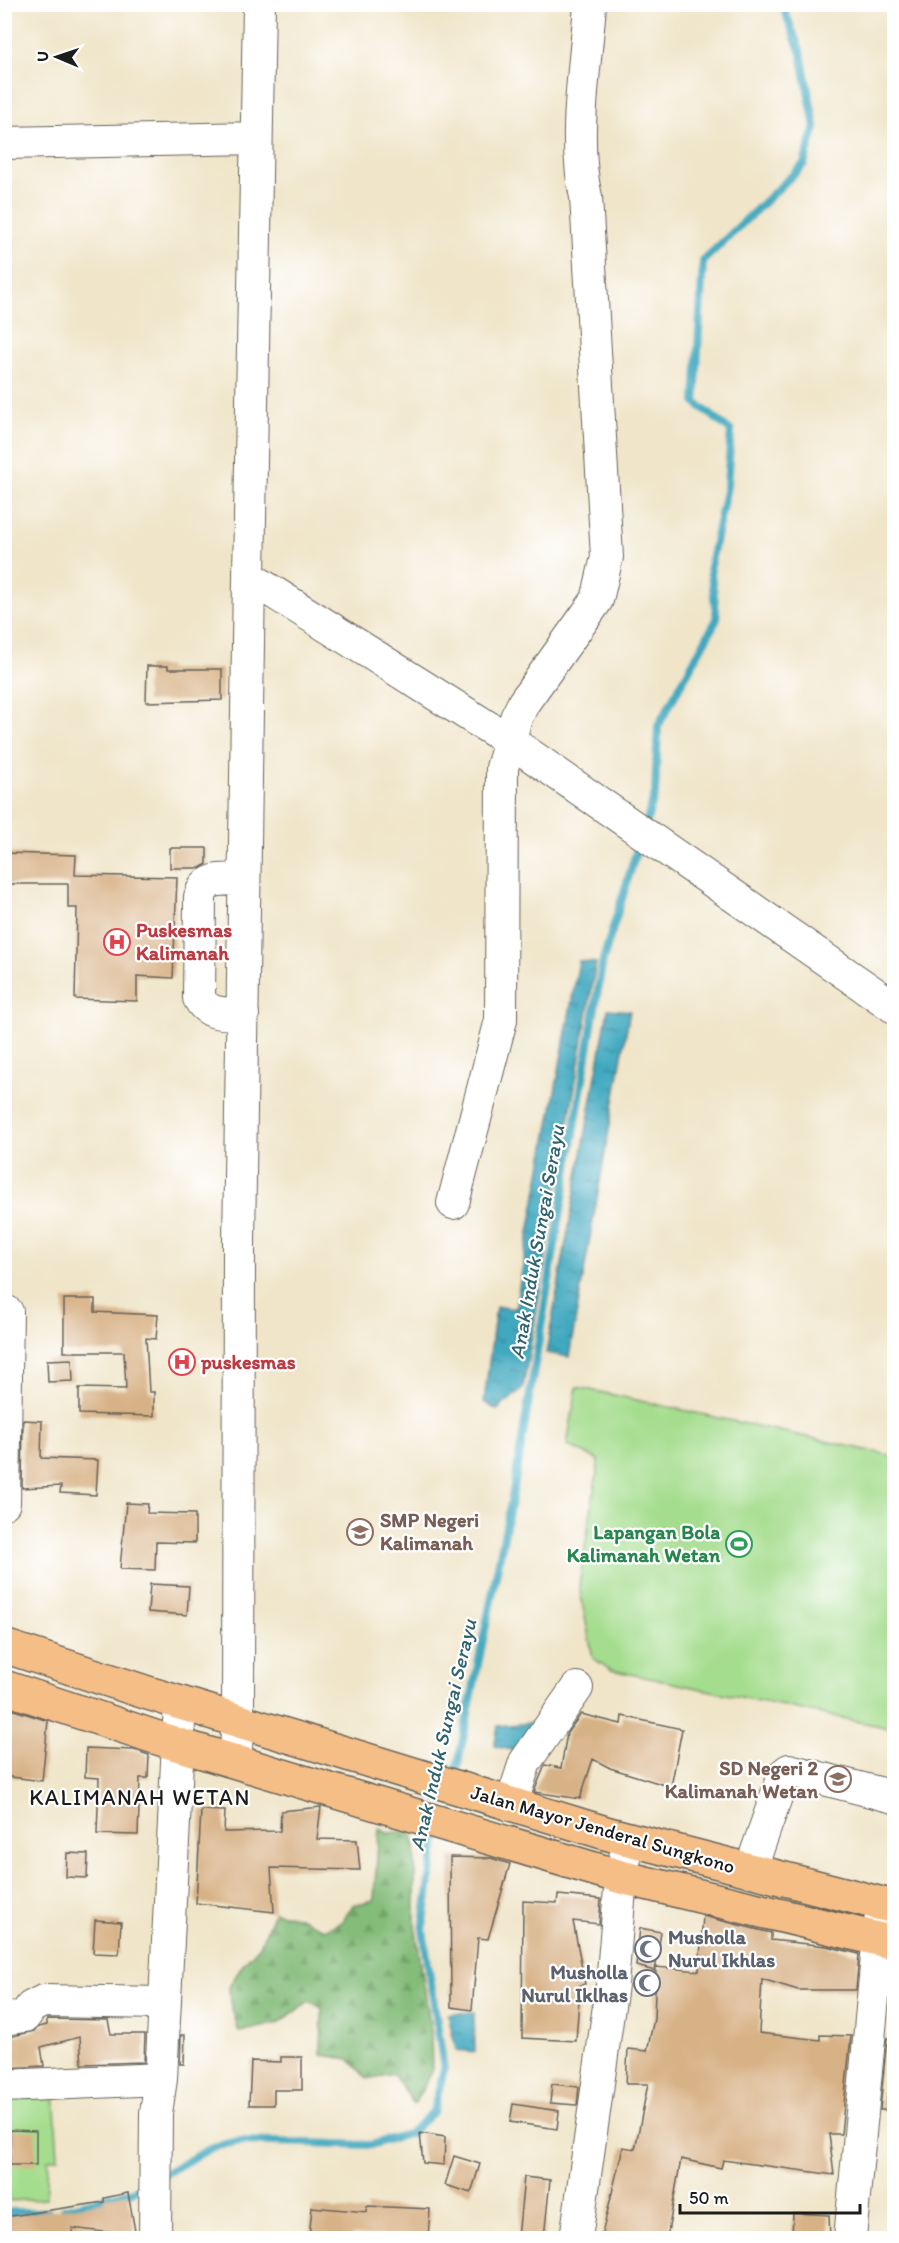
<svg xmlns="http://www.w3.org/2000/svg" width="899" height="2243" font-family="Itim,sans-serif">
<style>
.green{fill:#a5dd8e;stroke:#607c55;stroke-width:1.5}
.forest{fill:url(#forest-firs);stroke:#506c4a;stroke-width:1.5}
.water{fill:url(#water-ripples);stroke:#2e626e;stroke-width:1.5}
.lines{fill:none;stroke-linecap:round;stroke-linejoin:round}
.stream{stroke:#3fa8bf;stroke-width:8}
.building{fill:#d8b287}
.minor-casing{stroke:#666259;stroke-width:34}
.major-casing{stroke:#666259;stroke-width:36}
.minor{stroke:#fff;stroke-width:32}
.major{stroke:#f6be87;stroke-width:33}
.labels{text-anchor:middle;stroke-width:4.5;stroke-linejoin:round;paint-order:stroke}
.health-label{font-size:20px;font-weight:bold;fill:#be3a42;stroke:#fff;text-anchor:start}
.education-label{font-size:20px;font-weight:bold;fill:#785e54;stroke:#fff;text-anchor:start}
.leisure-label{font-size:20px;font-weight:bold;fill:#27864d;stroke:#fff;text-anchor:end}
.street-label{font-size:20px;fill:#1c1c1c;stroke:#fff}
.worship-label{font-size:20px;font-weight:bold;fill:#5b616d;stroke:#fff;text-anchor:start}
.water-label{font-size:21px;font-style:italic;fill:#2e626e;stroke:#fff}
.quarter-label{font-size:22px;letter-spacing:1.5px;fill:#1c1c1c;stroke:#fff}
</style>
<defs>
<pattern id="forest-firs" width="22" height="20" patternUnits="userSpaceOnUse" patternTransform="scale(1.5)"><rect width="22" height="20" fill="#84bc79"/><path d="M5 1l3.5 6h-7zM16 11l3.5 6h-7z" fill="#71a168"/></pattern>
<pattern id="water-ripples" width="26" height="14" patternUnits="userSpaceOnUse" patternTransform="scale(1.5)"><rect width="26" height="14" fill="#3fa8bf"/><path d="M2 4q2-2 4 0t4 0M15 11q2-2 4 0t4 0" fill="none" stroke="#34889a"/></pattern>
</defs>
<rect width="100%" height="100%" fill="#fff"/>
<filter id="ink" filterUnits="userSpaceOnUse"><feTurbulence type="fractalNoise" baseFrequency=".0167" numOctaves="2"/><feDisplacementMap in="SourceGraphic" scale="12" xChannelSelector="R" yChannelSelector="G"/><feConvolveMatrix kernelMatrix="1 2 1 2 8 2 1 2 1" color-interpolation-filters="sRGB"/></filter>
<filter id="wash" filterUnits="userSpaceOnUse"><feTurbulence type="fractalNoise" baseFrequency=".008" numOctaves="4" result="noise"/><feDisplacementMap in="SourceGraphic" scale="24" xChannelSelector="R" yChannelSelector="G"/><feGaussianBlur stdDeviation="1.35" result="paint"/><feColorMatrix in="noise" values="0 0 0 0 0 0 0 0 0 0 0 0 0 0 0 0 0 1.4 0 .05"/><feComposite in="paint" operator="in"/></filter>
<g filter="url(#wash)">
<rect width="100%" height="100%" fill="#f0e5c9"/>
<path class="green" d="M 577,1387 L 894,1456 L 894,1729 L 611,1670 L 593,1658 L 579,1586 L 599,1460 L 567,1445 Z
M 54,2091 L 58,2158 L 48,2160 L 46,2199 L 7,2201 L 5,2093 Z"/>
<path class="forest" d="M 379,1828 L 387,1833 L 411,1831 L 415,1847 L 415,1925 L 431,2030 L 432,2072 L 414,2104 L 393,2074 L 367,2079 L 349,2059 L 321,2055 L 322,2008 L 309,2001 L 279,2023 L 239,2032 L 230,2002 L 229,1987 L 244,1963 L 260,1946 L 274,1912 L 304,1919 L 325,1930 L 343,1921 L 353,1905 L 374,1900 Z"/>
<path class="water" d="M 579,961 L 596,963 L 523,1388 L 497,1410 L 484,1402 L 496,1306 L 515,1309 Z
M 608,1009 L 630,1011 L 569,1357 L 546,1353 Z
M 543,1722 L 523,1753 L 494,1746 L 498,1726 Z
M 474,2012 L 475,2052 L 456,2050 L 448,2014 Z"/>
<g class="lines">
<path class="stream" d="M 645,826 L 655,794 L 658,726 L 717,619 L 710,566 L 727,486 L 731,431 L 695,402 L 703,261 L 804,164 L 815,127 L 801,53 L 782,4
M 455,1778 L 515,1482 L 603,960 L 640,840
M 164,2174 L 213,2147 L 239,2141 L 371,2145 L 410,2133 L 433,2112 L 444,2069 L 423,1930 L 434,1852 L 440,1830
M 63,2209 L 133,2191 L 148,2183
M 4,2212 L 48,2212"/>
</g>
<g id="blocks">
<path class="building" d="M 147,666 L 168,666 L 168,669 L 222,669 L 222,700 L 146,702 Z
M 170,848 L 207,848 L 207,864 L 200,868 L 170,868 Z
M 4,853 L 76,855 L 75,875 L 177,877 L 173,978 L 137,976 L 137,1001 L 75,999 L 77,908 L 68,908 L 68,884 L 4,884 Z
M 64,1299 L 95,1299 L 95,1312 L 158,1315 L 156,1339 L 146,1338 L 149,1392 L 154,1392 L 154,1416 L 79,1414 L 79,1388 L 126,1389 L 124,1352 L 64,1352 Z
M 72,1359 L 73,1381 L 48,1382 L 47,1360 Z
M 23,1420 L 42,1421 L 41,1458 L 98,1460 L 96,1495 L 60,1493 L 61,1486 L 22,1488 Z
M 126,1503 L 148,1504 L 147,1513 L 195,1514 L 195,1543 L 156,1542 L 155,1570 L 120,1569 Z
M 150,1584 L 189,1586 L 187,1615 L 148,1612 Z
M 5,1707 L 48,1721 L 42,1781 L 4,1776 Z
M 581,1714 L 621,1724 L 622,1716 L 682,1729 L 671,1787 L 610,1768 L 593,1759 L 580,1799 L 534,1792 L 545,1765 L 561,1768 L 567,1733 Z
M 86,1748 L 134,1750 L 149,1755 L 148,1778 L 140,1778 L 138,1835 L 97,1834 L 99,1778 L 85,1777 Z
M 321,1807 L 317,1839 L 357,1840 L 360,1870 L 271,1868 L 274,1912 L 196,1903 L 201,1810 L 225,1811 L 224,1832 L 280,1831 L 281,1811 Z
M 67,1853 L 88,1854 L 87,1878 L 66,1877 Z
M 450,1857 L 491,1858 L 510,1864 L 488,1939 L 478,1938 L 472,2010 L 451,2007 Z
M 558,1895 L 601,1899 L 599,1924 L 573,1921 L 585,1984 L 580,1985 L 576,2041 L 522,2038 L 523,1901 L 557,1903 Z
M 703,1916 L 771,1933 L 771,1940 L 826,1946 L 859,1954 L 856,1990 L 798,1990 L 762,1979 L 759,2033 L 820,2040 L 820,2035 L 851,2036 L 841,2134 L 829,2134 L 834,2175 L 723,2160 L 721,2168 L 681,2159 L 667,2238 L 601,2238 L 623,2147 L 635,2149 L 648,2084 L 626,2084 L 628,2049 L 647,2051 L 654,2019 L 656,1967 L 699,1971 Z
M 95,1920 L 121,1922 L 119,1954 L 93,1953 Z
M 640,1928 L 661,1932 L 655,1971 L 636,1966 Z
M 47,2019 L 108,2020 L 111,2034 L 145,2034 L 144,2062 L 82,2064 L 80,2037 L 41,2047 L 44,2066 L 8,2068 L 9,2037 L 34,2031 L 39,2027 L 47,2025 Z
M 181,2035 L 185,2035 L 184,2064 L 180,2064 Z
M 887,2038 L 894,2038 L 894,2110 L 880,2110 Z
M 281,2057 L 302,2057 L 302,2090 L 274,2090 L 274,2105 L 249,2105 L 251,2061 L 281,2062 Z
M 552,2084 L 579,2087 L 577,2105 L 550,2103 Z
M 513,2104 L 559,2111 L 557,2129 L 510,2122 Z
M 10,2130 L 36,2131 L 36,2165 L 10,2165 Z
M 420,2133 L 445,2137 L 444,2165 L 423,2163 Z
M 454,2156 L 480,2164 L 471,2193 L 445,2185 Z
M 524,2177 L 550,2180 L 544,2238 L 518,2238 Z
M 128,2193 L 136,2236 L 72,2228 L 73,2238 L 4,2238 L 4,2217 L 104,2202 L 104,2198 Z
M 367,2206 L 430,2209 L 428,2238 L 352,2235 L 351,2238 L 309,2238 L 312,2207 L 367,2212 Z
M 793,2213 L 829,2215 L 830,2238 L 792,2238 Z"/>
</g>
</g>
<g filter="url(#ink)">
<use href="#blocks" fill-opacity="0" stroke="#666259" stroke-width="1.5"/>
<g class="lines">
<defs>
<path id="minor" d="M 259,4 L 249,577 L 510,741 L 894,1007
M 4,143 L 256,138
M 243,1014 C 225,1013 208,1016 199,998 L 200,897 C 206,875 225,880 244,880
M 453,1203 L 501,1020 L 502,768 L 516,718 L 524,702 L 597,600 L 607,557 L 586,197 C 572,139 586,64 590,4
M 4,1503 L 7,1312
M 235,1761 L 238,1720 L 239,1243 L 249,577
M 511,1805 L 525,1762 L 577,1688
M 750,1871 L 784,1774 L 789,1770 L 894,1797
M 4,2019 L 25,2016 L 31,2007 L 43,2001 L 165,2003
M 4,2086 L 161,2079
M 155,2238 L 156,2113 L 161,2079 L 180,1703
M 576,2238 L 612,1985 L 621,1877 L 629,1839
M 850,2238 L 882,1904"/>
<path id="major" d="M 4,1646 L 148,1693 L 609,1834 L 894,1907
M 4,1687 L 176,1744 L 621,1877 L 894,1943"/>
</defs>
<use href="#minor" class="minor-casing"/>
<use href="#major" class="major-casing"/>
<use href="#minor" class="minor"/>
<use href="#major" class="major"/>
</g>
</g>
<defs>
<symbol id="hospital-ring" viewBox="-11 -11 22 22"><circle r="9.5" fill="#fff" stroke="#e0444e" stroke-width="1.5"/><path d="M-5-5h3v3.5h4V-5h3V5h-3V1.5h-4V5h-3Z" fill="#e0444e"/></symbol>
<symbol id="school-ring" viewBox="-11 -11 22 22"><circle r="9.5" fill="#fff" stroke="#8d6e63" stroke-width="1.5"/><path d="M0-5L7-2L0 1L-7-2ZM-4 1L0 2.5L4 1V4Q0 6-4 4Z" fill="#8d6e63"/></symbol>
<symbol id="stadium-ring" viewBox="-11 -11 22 22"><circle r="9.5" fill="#fff" stroke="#2e9e5b" stroke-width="1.5"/><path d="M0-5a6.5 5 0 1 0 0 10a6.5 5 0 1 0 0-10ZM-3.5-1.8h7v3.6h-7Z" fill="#2e9e5b"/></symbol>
<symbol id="mosque-ring" viewBox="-11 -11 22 22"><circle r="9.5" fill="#fff" stroke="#6b7280" stroke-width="1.5"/><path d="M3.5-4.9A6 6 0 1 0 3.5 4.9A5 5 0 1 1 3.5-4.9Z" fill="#6b7280"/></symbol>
</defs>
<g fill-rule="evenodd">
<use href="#hospital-ring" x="102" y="927" width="30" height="30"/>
<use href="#hospital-ring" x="167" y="1347" width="30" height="30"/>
<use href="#school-ring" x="345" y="1517" width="30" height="30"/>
<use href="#stadium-ring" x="724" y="1529" width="30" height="30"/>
<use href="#school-ring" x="823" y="1764" width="30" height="30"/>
<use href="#mosque-ring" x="633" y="1934" width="30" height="30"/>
<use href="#mosque-ring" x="632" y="1968" width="30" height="30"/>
</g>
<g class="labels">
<g class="health-label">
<text x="136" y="937">Puskesmas<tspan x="136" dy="23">Kalimanah</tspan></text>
<text x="201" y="1369">puskesmas</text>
</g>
<g class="education-label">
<text x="380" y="1527">SMP Negeri<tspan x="380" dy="23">Kalimanah</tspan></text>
<text x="818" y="1775" text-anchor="end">SD Negeri 2<tspan x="818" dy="23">Kalimanah Wetan</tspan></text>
</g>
<g class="leisure-label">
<text x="720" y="1539">Lapangan Bola<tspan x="720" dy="23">Kalimanah Wetan</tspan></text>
</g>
<g class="street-label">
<text transform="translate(603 1829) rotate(16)" y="7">Jalan Mayor Jenderal Sungkono</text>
</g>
<g class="worship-label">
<text x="668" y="1944">Musholla<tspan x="668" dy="23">Nurul Ikhlas</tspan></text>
<text x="628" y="1979" text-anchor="end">Musholla<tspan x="628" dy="23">Nurul Iklhas</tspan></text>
</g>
<g class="water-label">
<text transform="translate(537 1242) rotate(-80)" y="7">Anak Induk Sungai Serayu</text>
<text transform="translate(443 1735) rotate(-77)" y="7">Anak Induk Sungai Serayu</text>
</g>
<g class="quarter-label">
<text x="140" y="1805">KALIMANAH WETAN</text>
</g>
</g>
<rect width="899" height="2243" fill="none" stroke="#fff" stroke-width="24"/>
<g transform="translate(57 57) rotate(272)" stroke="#ffffff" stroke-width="4.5" paint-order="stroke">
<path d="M0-4.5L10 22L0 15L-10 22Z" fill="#1c1c1c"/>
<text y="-9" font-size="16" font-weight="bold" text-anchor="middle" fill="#1c1c1c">U</text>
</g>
<path d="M680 2204v9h180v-9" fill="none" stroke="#1c1c1c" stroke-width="3"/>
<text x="689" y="2204" font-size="18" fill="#1c1c1c" stroke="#ffffff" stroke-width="4.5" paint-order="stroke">50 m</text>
</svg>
